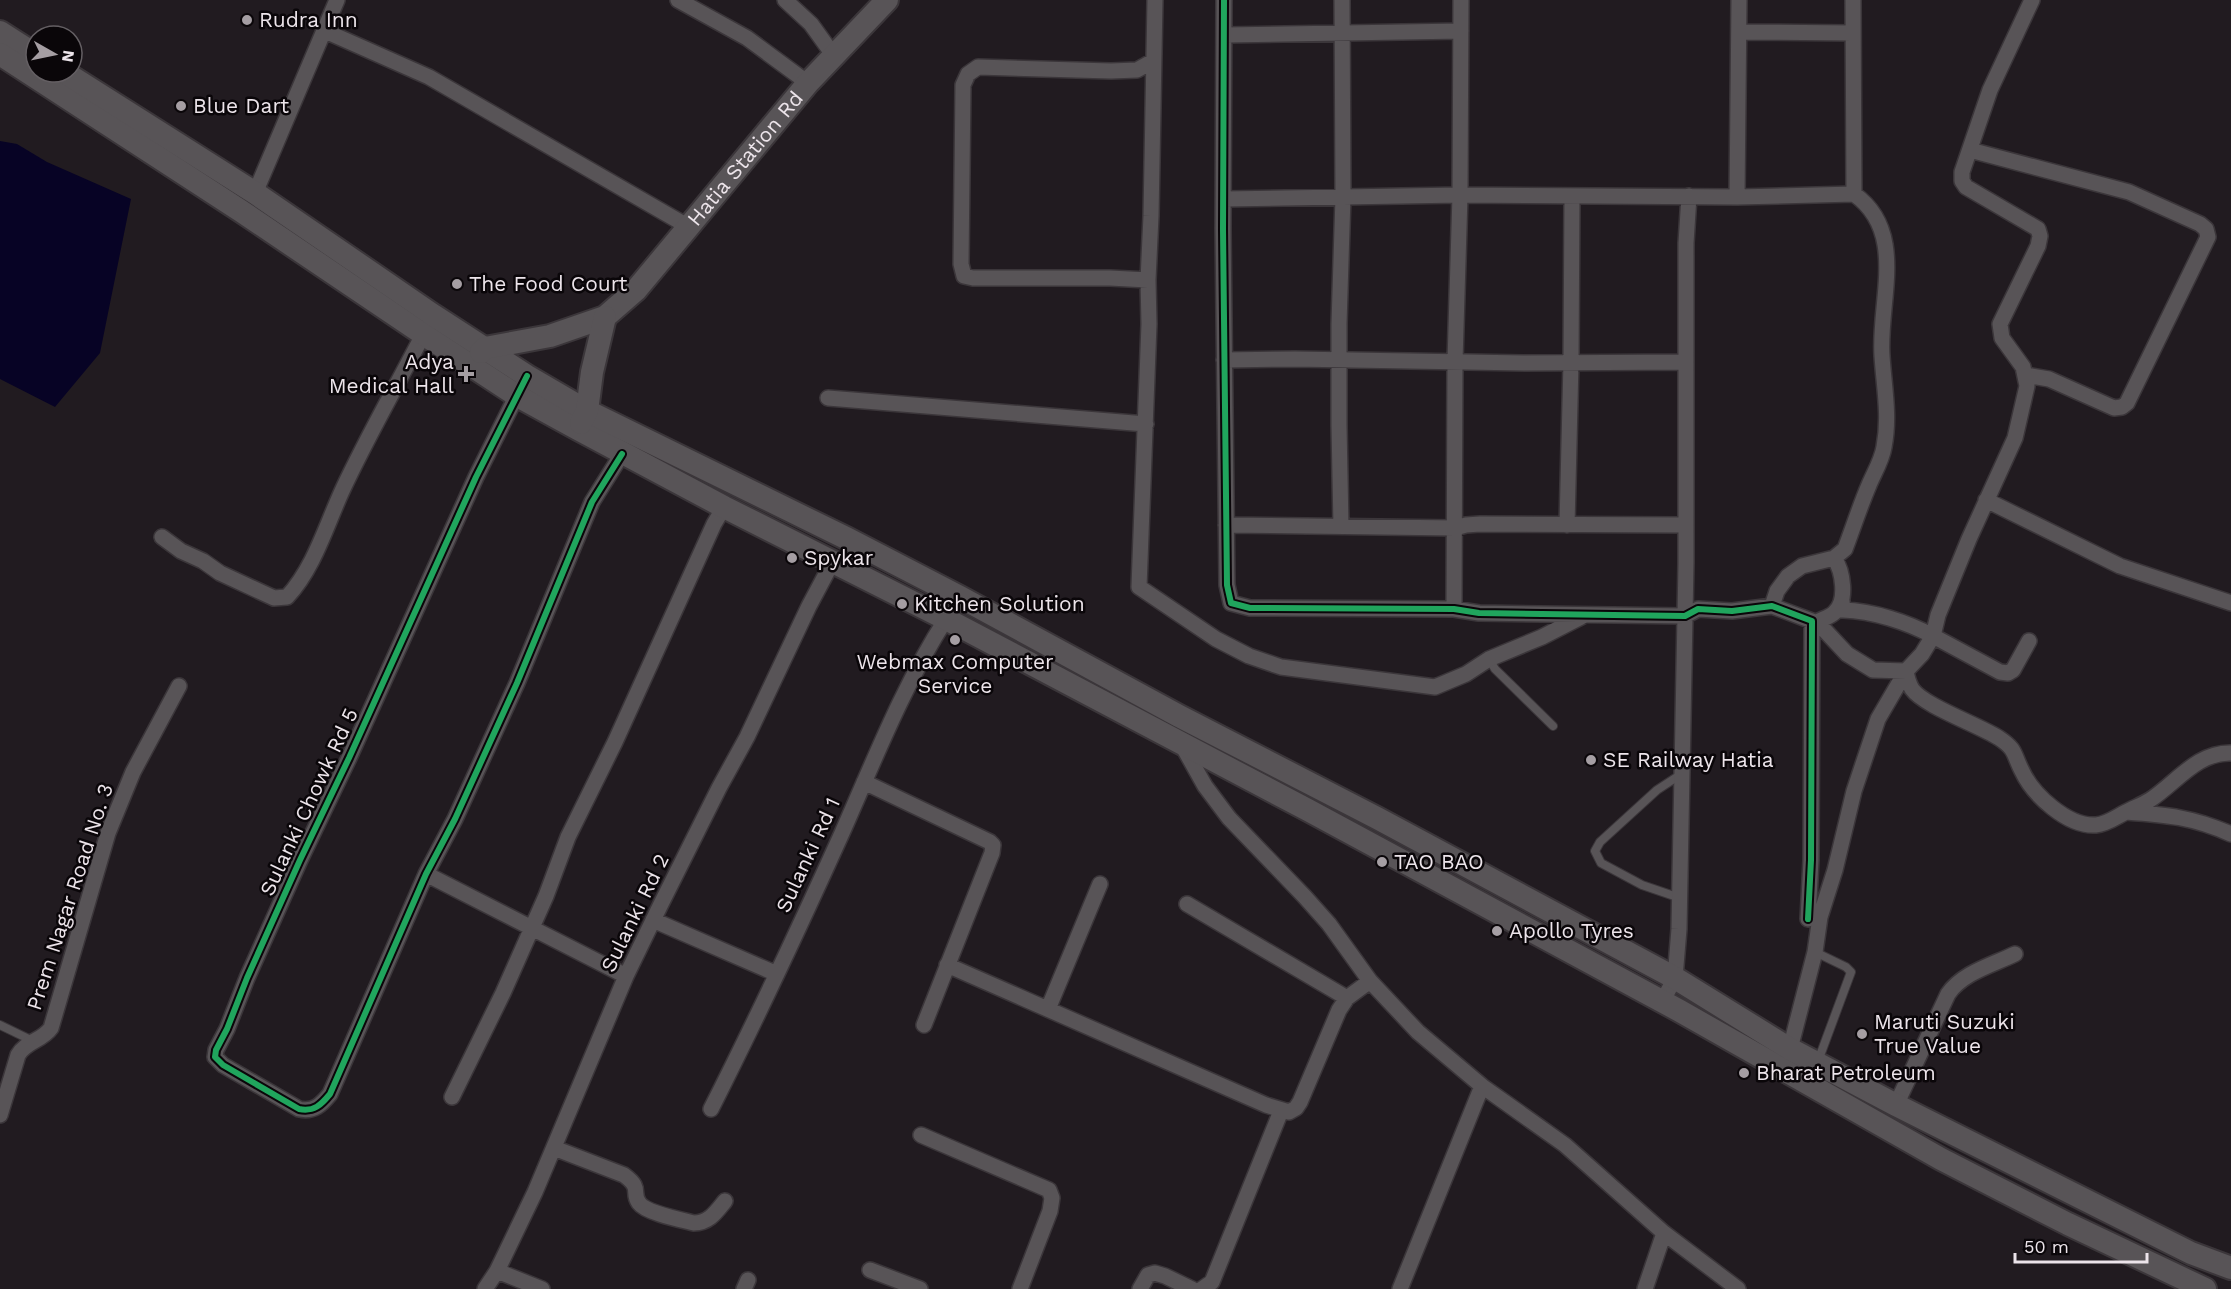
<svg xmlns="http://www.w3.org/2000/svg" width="2231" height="1289" font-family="'Work Sans',sans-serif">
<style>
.water{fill:#070325}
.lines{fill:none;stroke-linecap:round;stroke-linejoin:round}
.lane-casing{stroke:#3b363a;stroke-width:10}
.street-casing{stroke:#3b363a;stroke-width:18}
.secondary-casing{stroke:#3b363a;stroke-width:26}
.lane{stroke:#585457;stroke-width:8}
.street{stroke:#585457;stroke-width:15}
.secondary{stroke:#585457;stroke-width:22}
.cycleway-casing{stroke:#0a0609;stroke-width:10}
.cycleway{stroke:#20a55d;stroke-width:6}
.poi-dot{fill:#a59ea3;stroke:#0a0609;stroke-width:2}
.labels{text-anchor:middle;stroke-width:5;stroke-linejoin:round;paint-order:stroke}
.poi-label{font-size:21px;fill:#ece4ea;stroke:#0a0609;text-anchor:start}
.street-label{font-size:21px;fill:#ece4ea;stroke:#0a0609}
</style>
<rect width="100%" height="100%" fill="#211b20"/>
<path class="water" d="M 0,141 L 17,144 L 47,162 L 131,199 L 100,353 L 55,407 L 0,379 Z"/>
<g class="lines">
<defs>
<path id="lane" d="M 1489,659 L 1495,669 L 1553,726
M 1680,898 L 1642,885 L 1601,863 L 1595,851 L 1600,842 L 1657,790 L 1683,773
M 1815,952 L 1846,967 L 1851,972 L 1818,1061
M 0,1025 L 33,1041"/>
<path id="street" d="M 678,0 L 747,38 L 808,83
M 785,0 L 811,24 L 834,56
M 1155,0 L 1151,216 L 1148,280 L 1149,324 L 1139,587 L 1216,639 L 1249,656 L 1281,667 L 1435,687 L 1466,674 L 1489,659 L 1542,637 L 1583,616
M 1224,0 L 1223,229 L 1227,585 L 1231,603 L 1250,608 L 1454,609 L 1479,613 L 1685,616 L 1698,609 L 1732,611 L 1772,606 L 1812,621 L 1811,860 L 1808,919
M 1853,0 L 1854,194
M 325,31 L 429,77 L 689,227
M 1739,32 L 1853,33
M 1225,35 L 1461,31
M 1970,150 L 2129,192 L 2200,224 L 2206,229 L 2208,237 L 2127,403 L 2122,407 L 2114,408 L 2049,379 L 2026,375
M 255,193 L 337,0
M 1737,197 L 1854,194 C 1908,232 1878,302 1882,356 C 1884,387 1890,416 1884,447 C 1882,460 1874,473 1869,485 C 1860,506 1853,528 1845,549 L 1834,558 L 1802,566 L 1788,576 L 1777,591 L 1772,606
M 1224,199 L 1460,195 L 1737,197 L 1739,0
M 1148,280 L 1110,278 L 973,278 L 964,276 L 961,264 L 963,85 L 968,74 L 978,67 L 1111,71 L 1137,70 L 1153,61
M 1224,360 L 1295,359 L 1524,363 L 1686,362
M 521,387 L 476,477 L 349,758 L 300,860 L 247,978 L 227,1029 L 216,1050 L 215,1057 L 223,1065 L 299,1109 C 314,1112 321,1105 330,1094 L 426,874 L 455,819 L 517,683 L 592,502 L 622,454
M 828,398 L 1146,424
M 1986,500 L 2120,566 L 2231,603
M 1226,525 L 1455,528 L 1466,525 L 1480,524 L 1686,525
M 1567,525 L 1571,362 L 1572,196
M 1341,526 L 1339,426 L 1339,324 L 1343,197 L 1342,0
M 162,537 L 181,551 L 203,561 L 220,573 L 274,598 L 287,597 C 314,568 326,526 342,491 C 368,435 399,382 427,327
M 1842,601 L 1843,610 C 1873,611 1907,622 1933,636 L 1922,654 L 1906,671 C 1907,677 1909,684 1912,689 C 1924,706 1979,725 1999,738 C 2017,750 2013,754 2022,771 C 2033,795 2068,827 2096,825 C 2107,824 2116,817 2126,812 C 2133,808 2142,805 2150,800 C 2176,783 2197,752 2231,753
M 1454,609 L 1455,361 L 1460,195 L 1461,0
M 2029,641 L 2013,670 L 2008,673 L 2000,672 L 1933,636 L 1938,615 L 1969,539 L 2015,438 L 2027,386 L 2023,367 L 2002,338 L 2000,324 L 2038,246 L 2040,236 L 2038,229 L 1966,187 L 1962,181 L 1962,172 L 1990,90 L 2032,0
M 1182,745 L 1205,786 L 1229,818 L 1305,897 L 1329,924 L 1370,981 L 1418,1032 L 1482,1086 L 1565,1145 L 1664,1233 L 1738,1289
M 864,782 L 990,842 L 993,845 L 992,853 L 924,1025
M 2126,812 C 2168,815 2192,817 2231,834
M 426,874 L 626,976
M 1187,904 L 1347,998
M 653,920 L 777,974
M 947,965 L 1266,1105 L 1289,1112 L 1296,1108 L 1300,1102 L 1339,1010 L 1347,998 L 1370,981
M 1662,1002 L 1675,978 L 1679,929 L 1686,563 L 1686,243 L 1689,196
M 1048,1009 L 1100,884
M 1790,1049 L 1815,952 L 1820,917 L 1835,870 L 1854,791 L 1878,719 L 1906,671 L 1873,670 L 1847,654 L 1817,622 C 1822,619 1830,617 1834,613 C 1848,601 1843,571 1834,558
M 452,1097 L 503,993 L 546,896 L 568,837 L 615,742 L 714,524 L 724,507
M 1896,1105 L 1948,994 C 1962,973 1992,965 2015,954
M 711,1109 C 757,1018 800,926 842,833 C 874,761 903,686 946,619
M 0,1115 L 18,1055 C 26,1041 42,1041 51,1028 L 108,833 L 133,772 L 179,686
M 921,1135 L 1049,1190 L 1052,1198 L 1050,1211 L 1020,1289
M 554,1148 L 624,1175 C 643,1189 631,1192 639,1203 C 646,1213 682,1220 694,1223 C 709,1223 716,1212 725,1201
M 870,1270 L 920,1289
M 497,1271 L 542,1289
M 485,1289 L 497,1271 L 535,1192 L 626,976 L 660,906 L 719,788 L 747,737 L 809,606 L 833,561
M 744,1289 L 748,1280
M 1140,1289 L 1148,1275 L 1155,1273 L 1165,1276 L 1192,1289
M 1202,1289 L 1212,1282 L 1281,1111
M 1400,1289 L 1482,1086
M 1645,1289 L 1664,1233"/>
<g id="secondary">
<path d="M 0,32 L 36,55"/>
<path d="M 0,54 L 241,211 L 423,334 L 516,395 L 578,429 L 724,507 L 946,619 L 1308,810 L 1680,1011 L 1941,1159 L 2068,1224 L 2205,1289"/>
<path d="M 64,72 L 255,193 L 433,315 L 527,376 L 587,411 L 846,538 L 960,597 L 1179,716 L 1377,818 L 1675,978 L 1790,1049 L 1896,1105 L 2191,1253 L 2231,1268"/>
<path id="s1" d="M 481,352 L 485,348 L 550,336 L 605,317 L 636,290 L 808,83 L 887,0"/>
<path d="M 581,423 L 587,411 L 592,372 L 605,317"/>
</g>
</defs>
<use href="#lane" class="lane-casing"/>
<use href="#street" class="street-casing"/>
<use href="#secondary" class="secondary-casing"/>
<use href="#lane" class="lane"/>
<use href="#street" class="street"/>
<use href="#secondary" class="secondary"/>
<defs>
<path id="cycleway" d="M 1224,0 L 1223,229 L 1227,585 L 1231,603 L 1250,608 L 1454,609 L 1479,613 L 1685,616 L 1698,609 L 1732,611 L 1772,606 L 1812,621 L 1811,860 L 1808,919
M 527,376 L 476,477 L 349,758 L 300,860 L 247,978 L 227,1029 L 216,1050 L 215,1057 L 223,1065 L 299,1109 C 314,1112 321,1105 330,1094 L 426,874 L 455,819 L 517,683 L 592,502 L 622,454"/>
</defs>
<use href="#cycleway" class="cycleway-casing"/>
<use href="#cycleway" class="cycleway"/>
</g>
<g class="poi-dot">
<circle cx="247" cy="20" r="6"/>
<circle cx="181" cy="106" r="6"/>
<circle cx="457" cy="284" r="6"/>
<path d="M463 365h6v6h6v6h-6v6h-6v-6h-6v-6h6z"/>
<circle cx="792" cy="558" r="6"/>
<circle cx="902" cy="604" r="6"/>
<circle cx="955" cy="640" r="6"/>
<circle cx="1591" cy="760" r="6"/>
<circle cx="1382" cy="862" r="6"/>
<circle cx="1497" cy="931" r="6"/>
<circle cx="1862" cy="1034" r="6"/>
<circle cx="1744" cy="1073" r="6"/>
</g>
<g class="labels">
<g class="poi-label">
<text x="259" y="27">Rudra Inn</text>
<text x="193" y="113">Blue Dart</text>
<text x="469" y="291">The Food Court</text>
<text x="454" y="369" text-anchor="end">Adya<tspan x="454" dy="24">Medical Hall</tspan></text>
<text x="804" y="565">Spykar</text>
<text x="914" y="611">Kitchen Solution</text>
<text x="955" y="669" text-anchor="middle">Webmax Computer<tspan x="955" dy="24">Service</tspan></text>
<text x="1603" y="767">SE Railway Hatia</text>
<text x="1394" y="869">TAO BAO</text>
<text x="1509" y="938">Apollo Tyres</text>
<text x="1874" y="1029">Maruti Suzuki<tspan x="1874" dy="24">True Value</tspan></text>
<text x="1756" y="1080">Bharat Petroleum</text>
</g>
<g class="street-label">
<text dy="7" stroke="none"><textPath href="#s1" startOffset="342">Hatia Station Rd</textPath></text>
<text transform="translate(309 802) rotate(-65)" y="7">Sulanki Chowk Rd 5</text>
<text transform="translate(808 855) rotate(-65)" y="7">Sulanki Rd 1</text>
<text transform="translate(70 897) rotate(-72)" y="7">Prem Nagar Road No. 3</text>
<text transform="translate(635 913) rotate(-64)" y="7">Sulanki Rd 2</text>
</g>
</g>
<g transform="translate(54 54) rotate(99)"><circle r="28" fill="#0a0609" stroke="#645f63" stroke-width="1.5"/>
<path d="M0-4.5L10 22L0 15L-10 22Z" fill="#a59ea3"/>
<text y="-9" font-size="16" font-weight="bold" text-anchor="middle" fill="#ece4ea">N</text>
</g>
<path d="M2015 1253v9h132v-9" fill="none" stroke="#ece4ea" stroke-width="3"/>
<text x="2024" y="1253" font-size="18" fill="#ece4ea" stroke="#0a0609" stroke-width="4.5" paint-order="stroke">50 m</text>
</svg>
